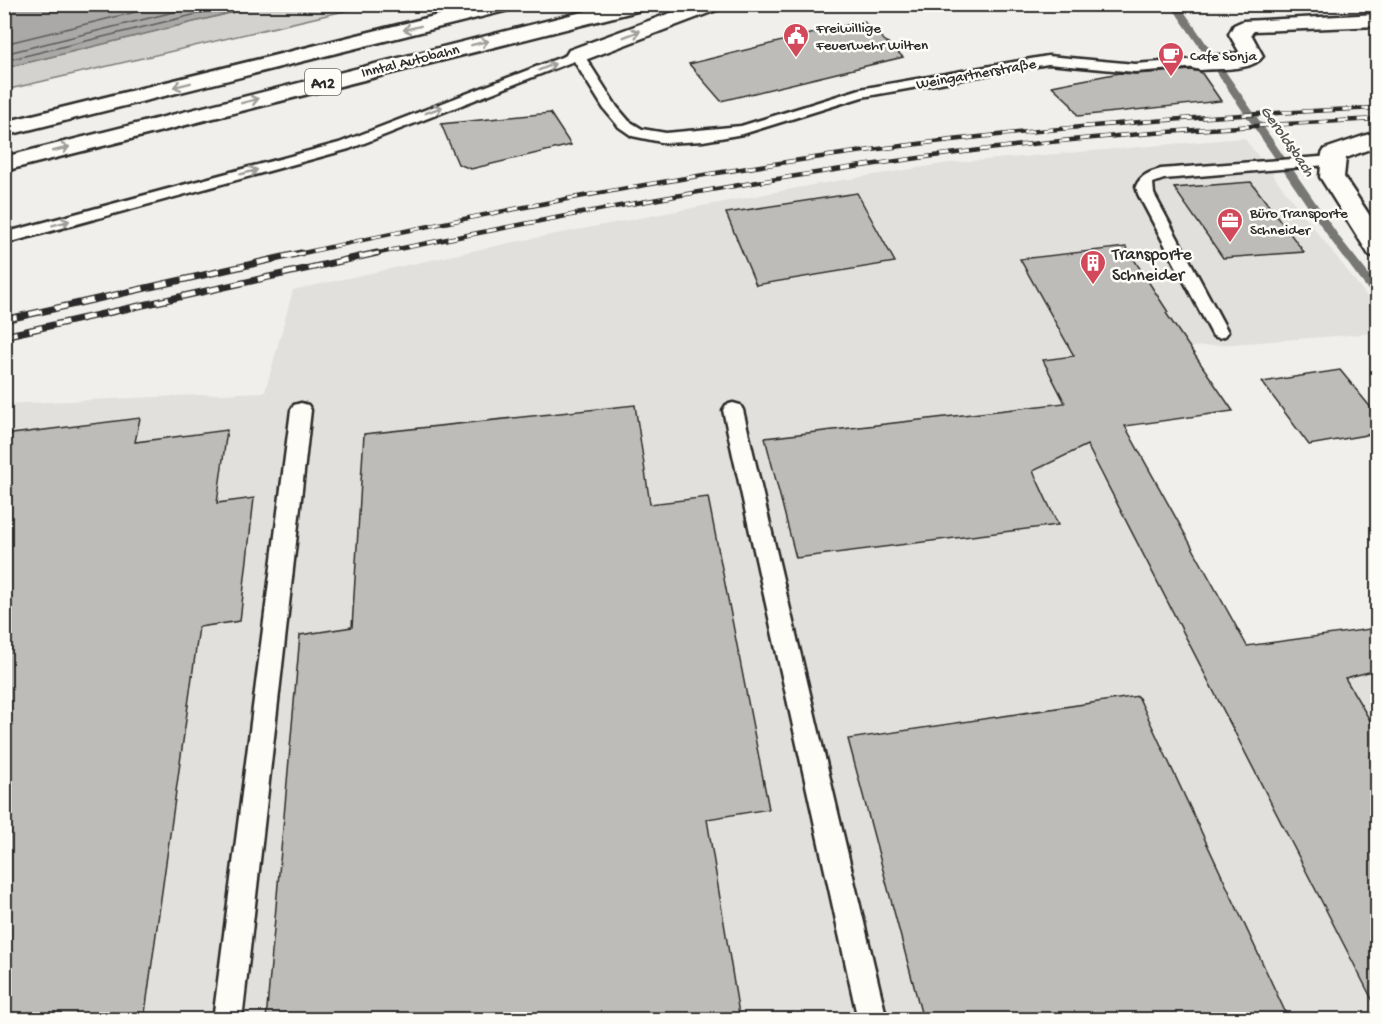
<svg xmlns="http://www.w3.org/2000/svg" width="1382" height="1024" font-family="'Gochi Hand',sans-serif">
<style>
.built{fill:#e1e0dc}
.green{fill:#d3d2cf;stroke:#7f7e7d;stroke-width:1.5}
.water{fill:#aaa9a7;stroke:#777775;stroke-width:1.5}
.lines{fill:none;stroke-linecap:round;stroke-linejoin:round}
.shore{stroke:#5e5d5d;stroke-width:1.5}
.stream{fill:#777775;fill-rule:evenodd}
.building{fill:#bdbcb8;stroke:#2b2b2b;stroke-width:1.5}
.lane-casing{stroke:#2b2b2b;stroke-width:5}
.street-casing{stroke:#2b2b2b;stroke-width:5}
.highway-casing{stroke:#2b2b2b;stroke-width:5}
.lane{fill:#fdfcf7;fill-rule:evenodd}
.street{fill:#fdfcf7;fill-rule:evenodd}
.highway{fill:#fdfcf7;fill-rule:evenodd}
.rail-far1-casing{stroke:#2b2b2b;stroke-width:4.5}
.rail-casing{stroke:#2b2b2b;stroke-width:7}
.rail-far1{stroke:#fdfcf7;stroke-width:3;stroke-dasharray:10;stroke-linecap:butt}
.rail{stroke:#fdfcf7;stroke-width:4.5;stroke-dasharray:13;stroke-linecap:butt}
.oneway{stroke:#9e9e9b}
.labels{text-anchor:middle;stroke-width:5;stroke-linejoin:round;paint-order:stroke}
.far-poi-label{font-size:15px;fill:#2b2b2b;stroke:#fdfcf7;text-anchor:start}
.far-street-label{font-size:15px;fill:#2b2b2b;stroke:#fdfcf7}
.shield{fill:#fdfcf7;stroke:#6a6a68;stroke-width:1.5}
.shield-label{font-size:16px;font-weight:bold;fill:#2b2b2b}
.far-water-label{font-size:16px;font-style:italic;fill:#575756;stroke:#fdfcf7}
.poi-label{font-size:18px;fill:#2b2b2b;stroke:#fdfcf7;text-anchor:start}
</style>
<rect width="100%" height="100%" fill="#f0efeb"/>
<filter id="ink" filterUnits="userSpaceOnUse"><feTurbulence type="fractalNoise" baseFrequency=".0167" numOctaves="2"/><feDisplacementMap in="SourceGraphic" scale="12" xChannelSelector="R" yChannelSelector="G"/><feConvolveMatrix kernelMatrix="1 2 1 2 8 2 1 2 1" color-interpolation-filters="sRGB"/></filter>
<g filter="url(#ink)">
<path class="built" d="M 1244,138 L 1377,309 L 1377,333 L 1086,355 L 1247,646 L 1377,628 L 1377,1019 L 5,1019 L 4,404 L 265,392 L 293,290 L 509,243 L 813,185 L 949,163 Z"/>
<path class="green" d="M 263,5 L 370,5 L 5,90 L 5,68 Z"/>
<path class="water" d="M 5,4 L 263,4 L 263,5 L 5,68 Z"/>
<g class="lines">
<path class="shore" d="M 4,44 L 168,4
M 4,54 L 206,4
M 4,61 L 238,4"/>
<path class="stream" d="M 1170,4 L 1179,4 L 1340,238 L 1378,286 L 1378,299 L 1374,298 L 1332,242 Z"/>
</g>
<path class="building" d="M 863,21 L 903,57 L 721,101 L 689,64 Z
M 1191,70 L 1201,72 L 1221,101 L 1078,116 L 1069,102 L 1052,86 L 1119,73 L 1135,74 Z
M 550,113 L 571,145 L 471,169 L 458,164 L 441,124 Z
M 1251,182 L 1304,252 L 1223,258 L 1174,188 Z
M 857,193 L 895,262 L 756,285 L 726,213 Z
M 1126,247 L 1168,312 L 1166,313 L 1233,411 L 1125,426 L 1247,646 L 1377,628 L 1377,670 L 1345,678 L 1377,732 L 1377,1009 L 1087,445 L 1033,471 L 1058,525 L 796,558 L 765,438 L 1065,403 L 1043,360 L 1074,356 L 1020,259 Z
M 1340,370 L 1377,415 L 1377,433 L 1309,445 L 1262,382 Z
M 635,405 L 650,504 L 708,497 L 769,809 L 707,819 L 740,1020 L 266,1020 L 300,635 L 352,627 L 364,434 Z
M 140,418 L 135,442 L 227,430 L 217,503 L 254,498 L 240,621 L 199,627 L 144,1020 L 4,1020 L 4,435 Z
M 1138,696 L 1289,1020 L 923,1020 L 848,739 Z"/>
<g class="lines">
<defs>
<path id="lane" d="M 577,51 L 582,52 L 617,107 L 629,121 L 642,129 L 666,133 L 741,126 L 860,89 L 1048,56 L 1135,64 L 1200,59 L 1207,63 L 1200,67 L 1135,72 L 1048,64 L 862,97 L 743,134 L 703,141 L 666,143 L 632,136 L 619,127 L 604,109 L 574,61 L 349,149 L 4,244 L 4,233 L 339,143 Z
M 1333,156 L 1341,161 L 1338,164 L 1164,179 L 1153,183 L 1154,194 L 1228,332 L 1225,336 L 1219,338 L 1213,336 L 1138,194 L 1136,186 C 1141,175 1150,172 1161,169 Z
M 301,403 L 308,405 L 311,410 L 242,1020 L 213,1020 L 291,410 L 294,405 Z
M 733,403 L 740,405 L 743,410 L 887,1020 L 858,1020 L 723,410 L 726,405 Z"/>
<path id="street" d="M 1378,14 L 1378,26 L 1254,31 L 1251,34 L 1263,56 C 1252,72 1218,68 1200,70 L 1192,68 L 1189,63 L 1192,58 L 1240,53 L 1229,34 L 1234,25 L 1243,21 Z
M 1378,131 L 1378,146 L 1346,158 L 1344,177 L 1378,228 L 1378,257 L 1369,255 L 1320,177 L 1322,154 L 1325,149 Z"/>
<path id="highway" d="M 483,4 L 520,4 L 517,8 L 4,136 L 4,122 Z
M 614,4 L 652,4 L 649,8 L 4,171 L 4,157 Z
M 695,4 L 725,4 L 722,8 L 585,60 L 577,61 L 569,60 L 566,55 L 569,50 Z"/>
</defs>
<use href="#lane" class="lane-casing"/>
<use href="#street" class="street-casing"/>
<use href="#highway" class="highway-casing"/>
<use href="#lane" class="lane"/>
<use href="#street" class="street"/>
<use href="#highway" class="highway"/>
<defs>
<path id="rail-far1" d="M 294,255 C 505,208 719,168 934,142 C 1081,125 1229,114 1378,108
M 369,255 C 588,210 808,169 1031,144 C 1146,132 1262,125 1378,119"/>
<path id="rail" d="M 4,320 L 301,253
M 4,336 L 377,253"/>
</defs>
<use href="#rail-far1" class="rail-far1-casing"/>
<use href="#rail" class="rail-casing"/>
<use href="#rail-far1" class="rail-far1"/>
<use href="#rail" class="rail"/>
</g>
<defs><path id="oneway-shaft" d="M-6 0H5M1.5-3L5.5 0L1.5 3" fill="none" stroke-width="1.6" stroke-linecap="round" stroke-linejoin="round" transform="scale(1.5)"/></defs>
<g class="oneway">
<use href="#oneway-shaft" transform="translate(412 28) rotate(166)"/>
<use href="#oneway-shaft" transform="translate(632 34) rotate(-21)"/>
<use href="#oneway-shaft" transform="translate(480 43) rotate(-14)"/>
<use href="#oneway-shaft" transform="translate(547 67) rotate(-22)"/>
<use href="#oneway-shaft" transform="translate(182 85) rotate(166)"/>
<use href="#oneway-shaft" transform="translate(250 101) rotate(-14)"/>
<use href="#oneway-shaft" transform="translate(434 110) rotate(-21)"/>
<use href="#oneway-shaft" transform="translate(61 149) rotate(-15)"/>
<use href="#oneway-shaft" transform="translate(249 172) rotate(-15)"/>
<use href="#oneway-shaft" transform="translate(61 223) rotate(-15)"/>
</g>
</g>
<defs>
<symbol id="civic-pin" viewBox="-11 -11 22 30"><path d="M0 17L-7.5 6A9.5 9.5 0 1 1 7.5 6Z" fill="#d1495b" stroke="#fdfcf7"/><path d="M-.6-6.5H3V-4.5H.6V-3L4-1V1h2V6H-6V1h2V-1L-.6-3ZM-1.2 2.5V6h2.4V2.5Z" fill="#fff"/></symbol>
<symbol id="cafe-pin" viewBox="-11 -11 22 30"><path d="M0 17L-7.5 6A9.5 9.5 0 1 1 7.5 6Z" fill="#d1495b" stroke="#fdfcf7"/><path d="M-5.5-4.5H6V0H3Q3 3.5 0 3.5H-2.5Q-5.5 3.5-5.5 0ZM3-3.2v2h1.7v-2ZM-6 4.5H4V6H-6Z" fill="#fff"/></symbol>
<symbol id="office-pin" viewBox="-11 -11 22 30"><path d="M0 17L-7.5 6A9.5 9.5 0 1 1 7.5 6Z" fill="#d1495b" stroke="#fdfcf7"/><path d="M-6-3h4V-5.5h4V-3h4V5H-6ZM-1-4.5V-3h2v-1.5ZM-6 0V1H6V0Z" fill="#fff"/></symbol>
<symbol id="building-pin" viewBox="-11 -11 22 30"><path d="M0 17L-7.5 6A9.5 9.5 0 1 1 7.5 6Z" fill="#d1495b" stroke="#fdfcf7"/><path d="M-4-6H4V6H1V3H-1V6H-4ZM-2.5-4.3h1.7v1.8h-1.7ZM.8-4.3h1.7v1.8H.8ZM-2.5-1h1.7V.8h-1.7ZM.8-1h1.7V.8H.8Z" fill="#fff"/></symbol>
</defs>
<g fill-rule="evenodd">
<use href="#civic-pin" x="781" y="21" width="30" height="40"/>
<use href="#cafe-pin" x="1156" y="40" width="30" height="40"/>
<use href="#office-pin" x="1215" y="206" width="30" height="40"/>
<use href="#building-pin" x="1078" y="248" width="30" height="40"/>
</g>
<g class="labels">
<g class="far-poi-label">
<text x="816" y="32">Freiwillige<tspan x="816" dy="17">Feuerwehr Wilten</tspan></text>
<text x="1190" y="60">Cafe Sonja</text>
<text x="1250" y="217">Büro Transporte<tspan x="1250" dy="17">Schneider</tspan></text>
</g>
<g class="far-street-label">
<text transform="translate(410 60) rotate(-14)" y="5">Inntal Autobahn</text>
<text transform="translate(976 73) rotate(-10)" y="5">Weingartnerstraße</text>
</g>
<rect class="shield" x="305" y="69" width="36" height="26" rx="4.5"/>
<g class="shield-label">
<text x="323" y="88">A12</text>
</g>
<g class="far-water-label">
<text transform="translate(1289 140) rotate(55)" y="6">Geroldsbach</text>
</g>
<g class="poi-label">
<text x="1112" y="259">Transporte<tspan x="1112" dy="21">Schneider</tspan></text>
</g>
</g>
<rect width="1382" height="1024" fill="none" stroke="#fdfcf7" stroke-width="24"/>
<rect x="12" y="12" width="1358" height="1000" fill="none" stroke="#2b2b2b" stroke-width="2" filter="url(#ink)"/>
</svg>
